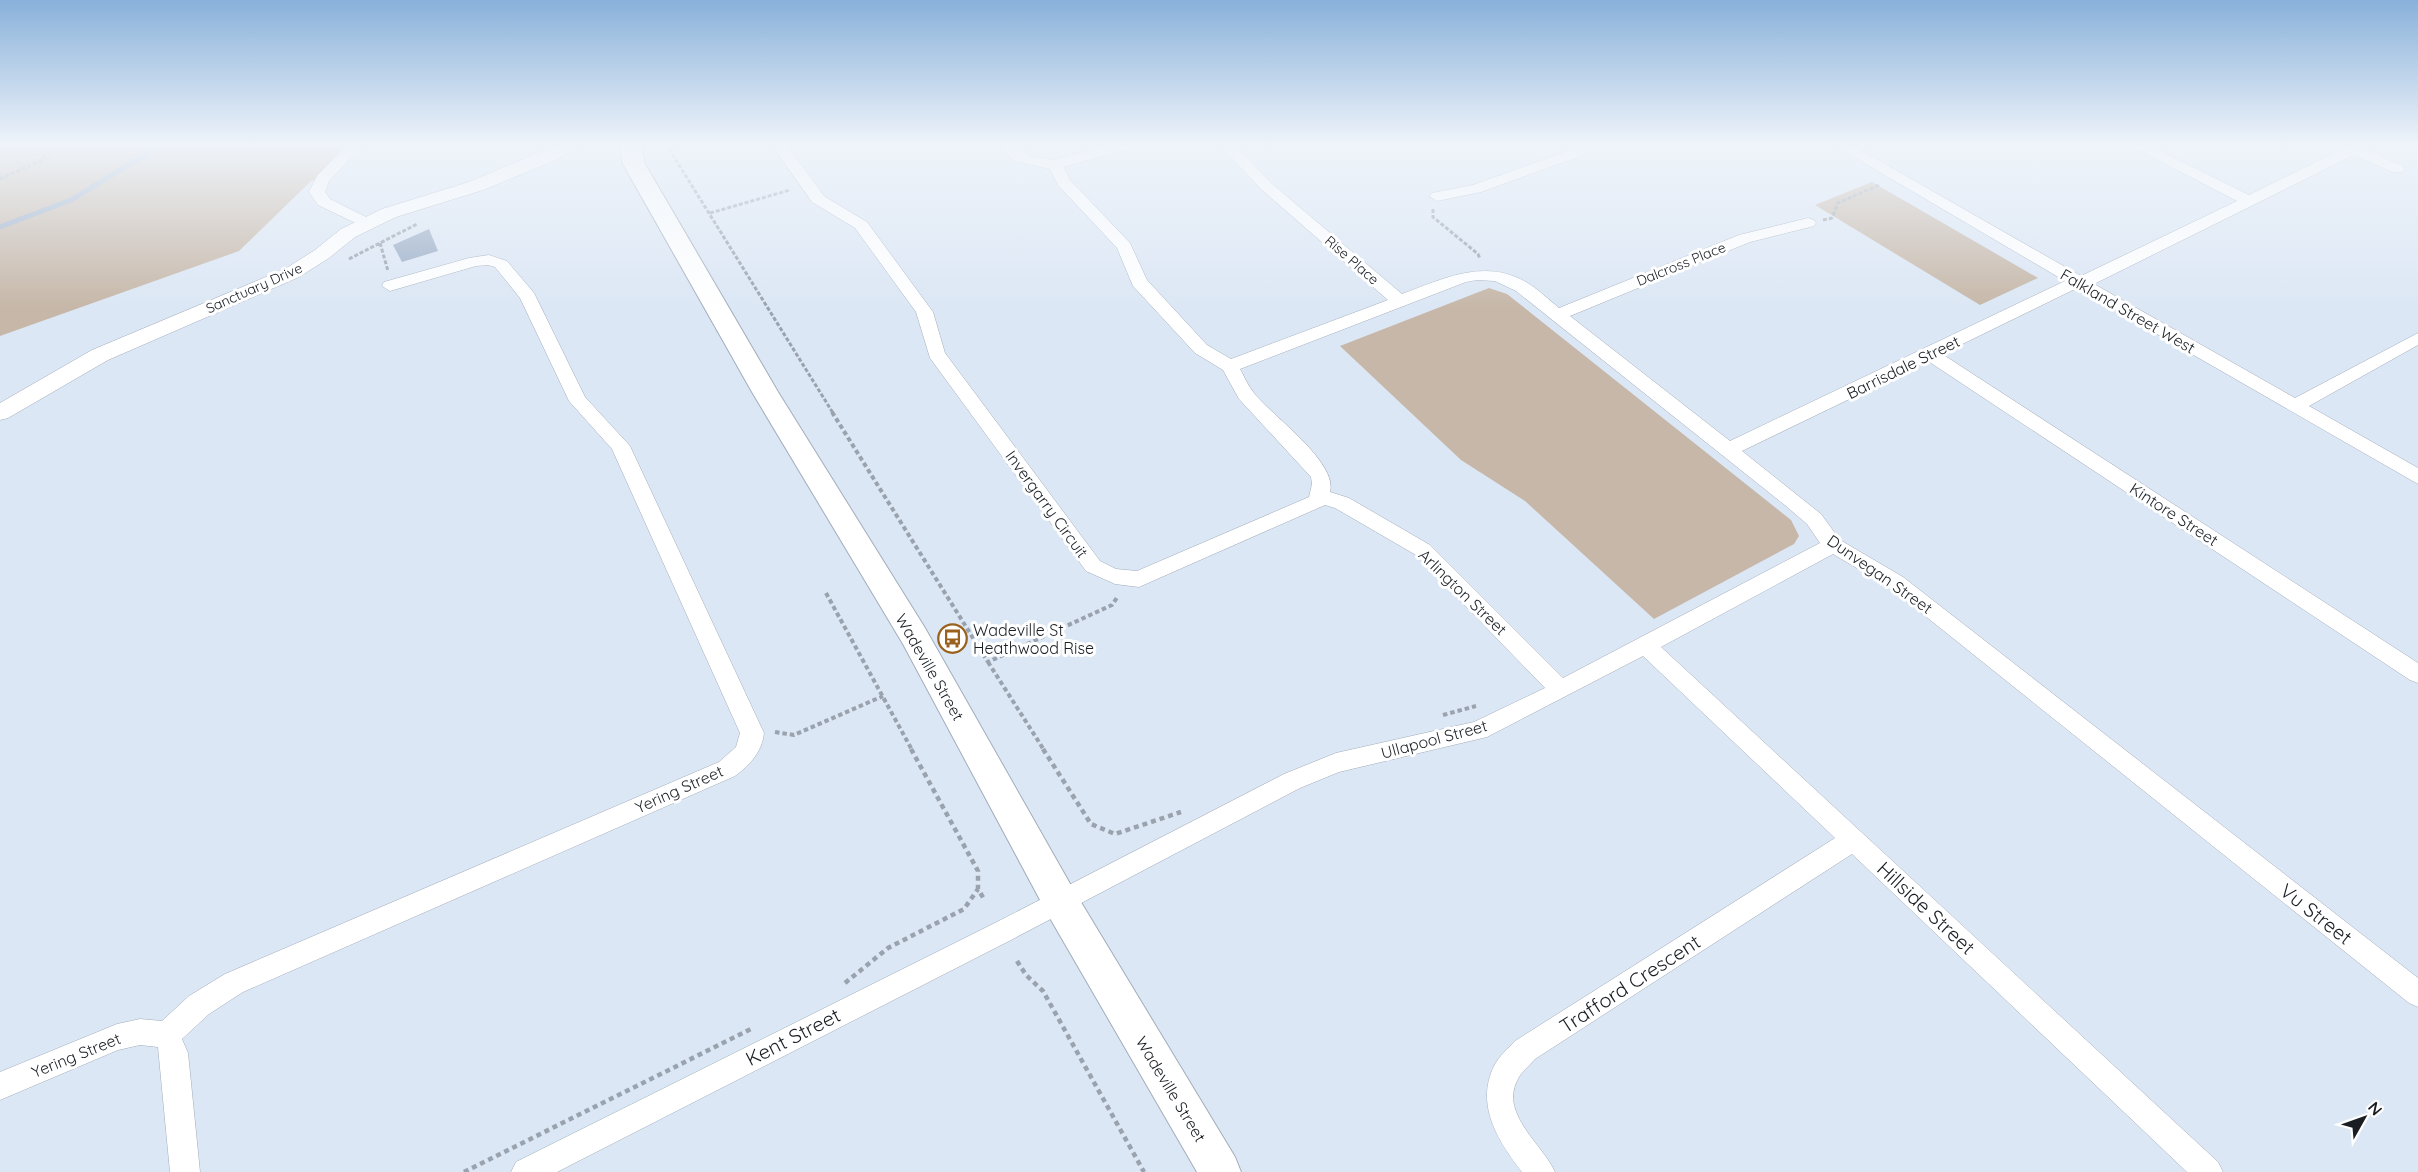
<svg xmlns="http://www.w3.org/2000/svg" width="2418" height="1172" font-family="Quicksand,sans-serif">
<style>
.green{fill:#c6b7a8}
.water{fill:#9aadc6}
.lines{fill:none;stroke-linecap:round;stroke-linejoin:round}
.stream{stroke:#9aadc6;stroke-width:5}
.minor-casing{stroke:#a2adba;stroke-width:1}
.tertiary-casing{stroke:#a2adba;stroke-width:1}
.secondary-casing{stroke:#a2adba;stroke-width:2}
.path-far2{stroke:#99a2ad;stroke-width:3;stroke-dasharray:4 2;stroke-linecap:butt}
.path-far1{stroke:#99a2ad;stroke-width:4;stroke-dasharray:4.5 3;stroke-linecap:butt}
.path{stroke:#99a2ad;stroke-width:4.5;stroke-dasharray:5 4;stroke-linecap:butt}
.minor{fill:#fff;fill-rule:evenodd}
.tertiary{fill:#fff;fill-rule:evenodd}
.secondary{fill:#fff;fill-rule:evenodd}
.labels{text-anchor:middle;stroke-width:6;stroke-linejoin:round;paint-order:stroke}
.far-street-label{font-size:14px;fill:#1a1e23;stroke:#fff}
.street-label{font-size:16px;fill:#1a1e23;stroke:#fff}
.poi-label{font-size:16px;fill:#1a1e23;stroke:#fff;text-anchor:start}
.near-street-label{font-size:20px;fill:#1a1e23;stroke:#fff}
</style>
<rect width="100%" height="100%" fill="#dce7f5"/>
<path class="green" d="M 0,144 L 357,144 L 322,179 L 311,181 L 239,251 L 0,336 Z
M 1872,182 L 2038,278 L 1980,305 L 1815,205 Z
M 1489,288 L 1507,294 L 1791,520 L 1799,536 L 1794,544 L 1654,619 L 1525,501 L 1461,460 L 1340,346 Z"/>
<path class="water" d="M 429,229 L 438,251 L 402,262 L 393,245 Z"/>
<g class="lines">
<path class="stream" d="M 0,227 L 71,200 L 163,144"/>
<defs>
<path id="minor" d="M 348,144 L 364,144 L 329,181 L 325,192 L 330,199 L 372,220 L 374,223 L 372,226 L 366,228 L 318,205 L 309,192 L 317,176 Z
M 771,144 L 786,144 L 824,196 L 867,222 L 933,312 L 945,353 L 1100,561 L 1116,569 L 1137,571 L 1309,497 L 1312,484 L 1311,477 L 1239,399 L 1223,370 L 1195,353 L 1133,286 L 1117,248 L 1058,185 L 1050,169 L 1015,161 L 995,144 L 1011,144 L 1032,157 L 1055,160 L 1111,144 L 1135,144 L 1133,147 L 1064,167 L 1070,180 L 1130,243 L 1147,280 L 1207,345 L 1231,359 L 1388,300 L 1261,189 L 1219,144 L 1234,144 L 1271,183 L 1402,294 C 1443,279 1484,258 1526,282 C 1538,289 1548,299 1559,308 L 1739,235 L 1808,218 L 1814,220 L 1816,223 L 1814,226 L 1750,242 L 1570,316 L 1730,441 L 2065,281 L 1832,144 L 1850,144 L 2081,276 L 2237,201 L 2127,144 L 2146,144 L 2249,195 L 2352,144 L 2371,144 L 2366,149 L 2402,166 L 2405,169 L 2402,172 L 2392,172 L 2354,155 L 2094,284 L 2295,398 L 2418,333 L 2418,345 L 2309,406 L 2418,468 L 2418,484 L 2077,288 L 1942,354 L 2418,663 L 2418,683 L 2410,680 L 1928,361 L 1742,451 L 1821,514 L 1840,540 L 1903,577 L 2418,978 L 2418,1007 L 2409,1003 L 1889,587 L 1833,554 L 1661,647 L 2218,1162 L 2223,1172 L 2187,1172 L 1852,854 L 1535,1059 C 1529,1066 1520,1073 1517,1081 C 1500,1114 1543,1145 1555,1172 L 1522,1172 C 1498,1141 1475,1105 1494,1066 C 1499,1056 1508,1049 1515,1041 L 1835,838 L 1643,656 L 1487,737 L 1339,772 L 1300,788 L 1011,940 L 557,1172 L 511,1172 L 516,1162 L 993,924 L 1284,774 L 1336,753 L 1474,722 L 1545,688 L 1416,555 L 1335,508 L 1325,505 L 1139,587 L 1115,584 L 1086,571 L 930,358 L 916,312 L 855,228 L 812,202 ZM 1477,280 L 1495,281 L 1516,291 L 1786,506 L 1807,524 L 1820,543 L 1563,678 L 1430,545 L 1349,498 L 1330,492 C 1338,462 1272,416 1254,393 C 1248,386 1244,376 1240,369 L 1466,282 Z
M 1580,144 L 1597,144 L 1581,156 L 1481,192 L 1437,201 L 1429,196 L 1432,193 L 1473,185 L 1571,150 Z
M 489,255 L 507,261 L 534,293 L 585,397 L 630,446 L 764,733 C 762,752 750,765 735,776 L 243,992 L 209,1014 L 182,1039 L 188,1053 L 200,1172 L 170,1172 L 158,1047 L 140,1045 L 118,1050 L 0,1100 L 0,1072 L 117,1024 L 140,1019 L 162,1021 L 189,996 L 225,974 L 719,762 L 736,747 L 740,733 L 612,449 L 569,401 L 520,298 L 495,267 L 488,265 L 476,266 L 390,291 L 382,286 L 384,282 L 469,258 Z"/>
<path id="tertiary" d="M 559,144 L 582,144 L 556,160 L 483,190 L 396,217 L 355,237 L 329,258 L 299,277 L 108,360 L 8,418 L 0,420 L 0,403 L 92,350 L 285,269 L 315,250 L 341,229 L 382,209 L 469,182 Z"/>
<path id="secondary" d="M 619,144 L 641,144 L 645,164 L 778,392 L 925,628 L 1073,889 L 1235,1157 L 1241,1172 L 1197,1172 L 1047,913 L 903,644 L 752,392 L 623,164 Z"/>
</defs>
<use href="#minor" class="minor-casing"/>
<use href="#tertiary" class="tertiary-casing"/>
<use href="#secondary" class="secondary-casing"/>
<path class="path-far2" d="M 666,144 L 833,413
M 0,179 L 40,161 L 58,144
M 1433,209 L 1433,217 L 1478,254 L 1480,259
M 710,213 L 790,190
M 1823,220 L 1832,218 L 1838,203 L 1879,185
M 380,243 L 388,271
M 349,259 L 417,224"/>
<path class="path-far1" d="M 832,412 L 988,662 L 1112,605 L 1118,596
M 826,593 L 912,750
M 988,662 L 1044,750
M 1443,715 L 1476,706
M 775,732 L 794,735 L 883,696"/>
<path class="path" d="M 911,749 L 978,871 L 978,889 L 984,899
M 1043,749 L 1091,824 L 1115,834 L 1181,812
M 1017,961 L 1026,975 L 1043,991 L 1144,1172
M 845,983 L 888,948 L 964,909 L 978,889
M 464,1172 L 753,1028"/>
<use href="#minor" class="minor"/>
<use href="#tertiary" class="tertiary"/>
<use href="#secondary" class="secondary"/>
</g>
<linearGradient id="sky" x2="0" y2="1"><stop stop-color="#89b1da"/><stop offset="0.47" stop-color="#eff4fa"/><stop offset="1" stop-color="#eff4fa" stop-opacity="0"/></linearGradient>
<rect width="2418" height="308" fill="url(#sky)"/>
<defs>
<symbol id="bus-ring" viewBox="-11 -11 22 22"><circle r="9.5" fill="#fff" stroke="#99611d" stroke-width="1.5"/><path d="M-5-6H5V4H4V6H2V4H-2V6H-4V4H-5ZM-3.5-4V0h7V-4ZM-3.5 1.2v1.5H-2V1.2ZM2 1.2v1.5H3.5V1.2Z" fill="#99611d"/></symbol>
</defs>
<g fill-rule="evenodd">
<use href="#bus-ring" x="936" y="622" width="33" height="33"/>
</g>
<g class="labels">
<g class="far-street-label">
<text transform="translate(1352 260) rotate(41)" y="5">Rise Place</text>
<text transform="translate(1681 264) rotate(-22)" y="5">Dalcross Place</text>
<text transform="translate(254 288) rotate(-24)" y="5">Sanctuary Drive</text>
</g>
<g class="street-label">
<text transform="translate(2128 311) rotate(30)" y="6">Falkland Street West</text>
<text transform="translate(1903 367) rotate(-26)" y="6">Barrisdale Street</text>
<text transform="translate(1047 504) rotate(54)" y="6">Invergarry Circuit</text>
<text transform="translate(2174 514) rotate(33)" y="6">Kintore Street</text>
<text transform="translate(1880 574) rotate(35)" y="6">Dunvegan Street</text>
<text transform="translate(1463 592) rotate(44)" y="6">Arlington Street</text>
<text transform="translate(930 667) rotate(60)" y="6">Wadeville Street</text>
<text transform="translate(1434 739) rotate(-15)" y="6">Ullapool Street</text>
<text transform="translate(679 789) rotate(-24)" y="6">Yering Street</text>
<text transform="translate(76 1055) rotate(-22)" y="6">Yering Street</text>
<text transform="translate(1171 1089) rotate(59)" y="6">Wadeville Street</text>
</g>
<g class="poi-label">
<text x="973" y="636">Wadeville St<tspan x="973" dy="18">Heathwood Rise</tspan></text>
</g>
<g class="near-street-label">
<text transform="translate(1926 908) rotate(43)" y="7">Hillside Street</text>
<text transform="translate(2316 914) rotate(38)" y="7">Vu Street</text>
<text transform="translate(1630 984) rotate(-33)" y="7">Trafford Crescent</text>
<text transform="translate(793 1037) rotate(-27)" y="7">Kent Street</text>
</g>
</g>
<g transform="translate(2364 1118) rotate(50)" stroke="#ffffff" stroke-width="4.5" paint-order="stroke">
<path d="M0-4.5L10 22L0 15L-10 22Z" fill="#1a1e23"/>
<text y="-9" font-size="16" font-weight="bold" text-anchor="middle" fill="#1a1e23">N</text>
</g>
</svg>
